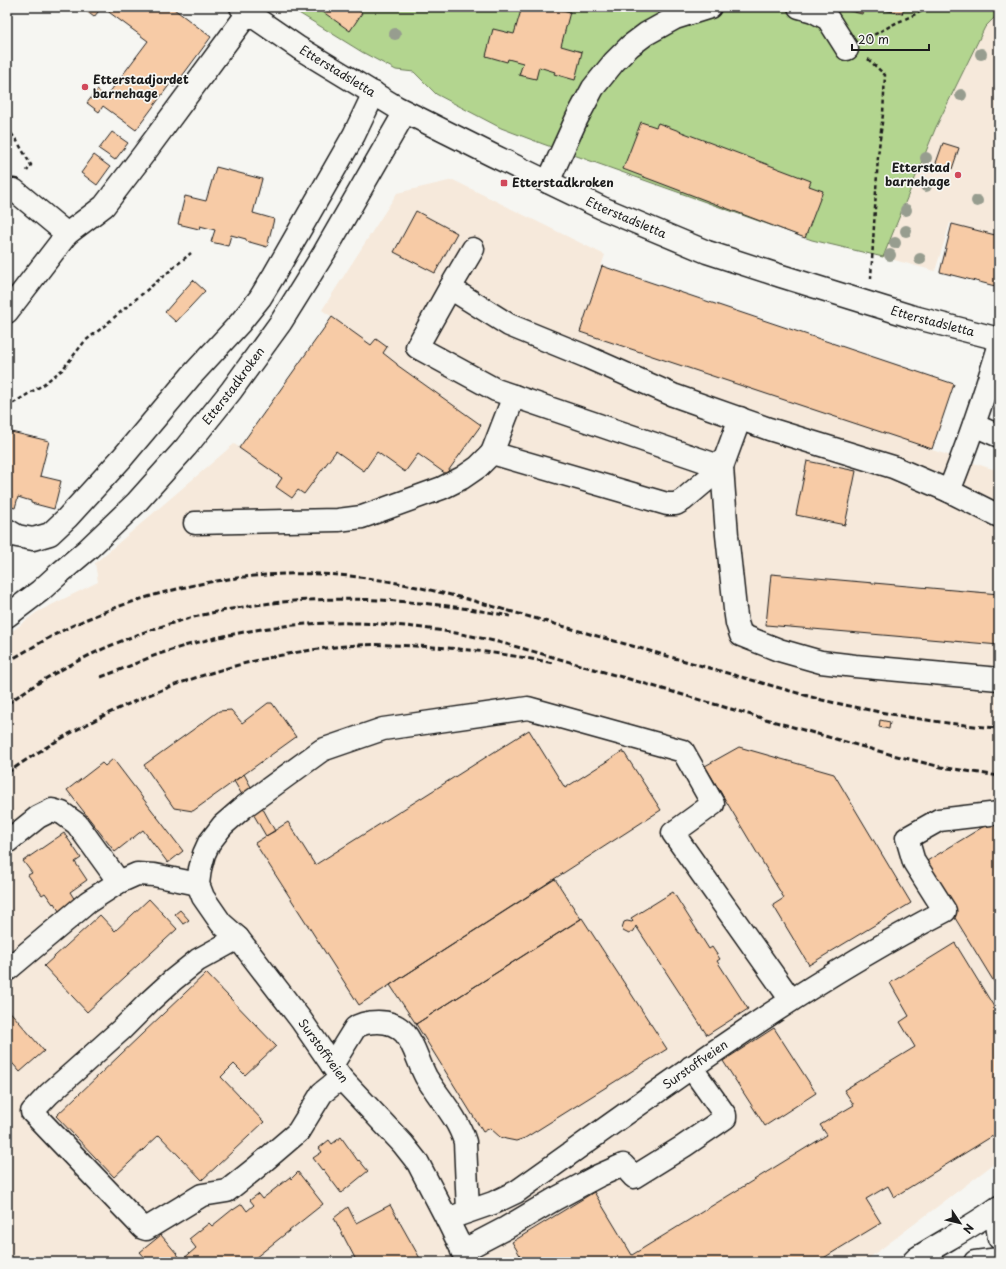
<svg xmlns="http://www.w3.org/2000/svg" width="1006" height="1269" font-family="'Playpen Sans',sans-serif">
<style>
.built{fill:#f6e9db}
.green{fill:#b3d58f;stroke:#687856}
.building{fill:#f7cba6;stroke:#1c1c1c}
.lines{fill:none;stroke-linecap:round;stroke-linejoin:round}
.minor-casing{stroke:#1c1c1c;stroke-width:25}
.major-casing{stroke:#1c1c1c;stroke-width:25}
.path{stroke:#1c1c1c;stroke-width:2.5;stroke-dasharray:4 3;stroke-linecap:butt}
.minor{stroke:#f6f6f2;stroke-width:22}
.major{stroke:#f6f6f2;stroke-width:22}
.rail{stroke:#1c1c1c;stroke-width:3;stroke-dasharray:6 3;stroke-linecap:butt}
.tree{fill:#979d8f}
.poi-dot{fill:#d1495b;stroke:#f6f6f2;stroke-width:1.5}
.labels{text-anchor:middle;stroke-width:3.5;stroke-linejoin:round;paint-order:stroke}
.street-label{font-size:12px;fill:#1c1c1c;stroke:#f6f6f2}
.poi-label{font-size:12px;font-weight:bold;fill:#1c1c1c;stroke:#f6f6f2;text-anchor:start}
</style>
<rect width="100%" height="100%" fill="#f6f6f2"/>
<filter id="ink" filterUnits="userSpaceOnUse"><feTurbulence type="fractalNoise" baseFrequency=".025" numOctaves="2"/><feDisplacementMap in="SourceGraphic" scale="8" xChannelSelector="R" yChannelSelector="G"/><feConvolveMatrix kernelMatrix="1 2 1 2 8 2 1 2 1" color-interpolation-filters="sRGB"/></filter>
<g filter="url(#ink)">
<path class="built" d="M 999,13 L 999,237 L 950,223 L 935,271 L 883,257 L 936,128 L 985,27 Z
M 453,180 L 605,255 L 601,266 L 954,384 L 932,450 L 999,471 L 999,1160 L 864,1262 L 7,1262 L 7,635 L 37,612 L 98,582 L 95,563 L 234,444 L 239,447 L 332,317 L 322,310 L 397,193 Z"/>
<path class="green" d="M 289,7 L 999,7 L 999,13 L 985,27 L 936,127 L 883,257 L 812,240 L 543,144 L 501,128 L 436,94 L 414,72 L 396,70 L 362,52 Z"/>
<path class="building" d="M 82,7 L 176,7 L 174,9 L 211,37 L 174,87 L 170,84 L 136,130 L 103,106 L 99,112 L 87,103 L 97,90 L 106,97 L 148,41 L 102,7 L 94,17 L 82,8 Z
M 316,7 L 354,7 L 362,13 L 350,31 Z
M 522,7 L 552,7 L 570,12 L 561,46 L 582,52 L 575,80 L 554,74 L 555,72 L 539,67 L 536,79 L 519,75 L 523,63 L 508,59 L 507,62 L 486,56 L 493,29 L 514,34 Z
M 847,7 L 864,7 L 862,14 L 846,10 Z
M 881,7 L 904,7 L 902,14 L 880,9 Z
M 641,122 L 656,127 L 658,123 L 811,181 L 809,186 L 823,191 L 805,238 L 623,169 Z
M 112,132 L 128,143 L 115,160 L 99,149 Z
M 943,143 L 959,148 L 952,169 L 936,163 Z
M 94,155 L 110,167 L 97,185 L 81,173 Z
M 216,167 L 262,179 L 253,213 L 274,219 L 267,247 L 246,241 L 246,239 L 231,235 L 228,246 L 211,242 L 215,230 L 200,226 L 199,229 L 178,224 L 185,196 L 206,201 Z
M 416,211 L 457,233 L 435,273 L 394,252 Z
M 952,224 L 999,236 L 999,287 L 940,272 Z
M 602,266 L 954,384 L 932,449 L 580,332 Z
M 193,280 L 205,291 L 176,322 L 165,312 Z
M 332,317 L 371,345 L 376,339 L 387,347 L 383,353 L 397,364 L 397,365 L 481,425 L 446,474 L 418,454 L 405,472 L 377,452 L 364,471 L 336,451 L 304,494 L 298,490 L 292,498 L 276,487 L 282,478 L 239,448 Z
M 7,431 L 49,441 L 40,476 L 61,481 L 54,509 L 31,503 L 31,501 L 18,497 L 15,508 L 7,506 Z
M 807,461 L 856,471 L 845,525 L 796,515 Z
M 771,574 L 999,594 L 999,645 L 766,625 Z
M 268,703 L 272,703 L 296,737 L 193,811 L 174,808 L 144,765 L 219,711 L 231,710 L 242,723 Z
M 880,720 L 890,722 L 889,729 L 879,727 Z
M 529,730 L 565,788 L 623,751 L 661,810 L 359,1005 L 255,843 L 288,822 L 315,865 Z
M 739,747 L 834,774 L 911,903 L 809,965 L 773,905 L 784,898 L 705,766 Z
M 113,759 L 183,851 L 168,863 L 143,830 L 115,852 L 67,790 L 102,763 L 105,766 Z
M 244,774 L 275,831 L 266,836 L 234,781 Z
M 999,817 L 999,990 L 922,864 Z
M 64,833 L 81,858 L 75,862 L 87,880 L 70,892 L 75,900 L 59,911 L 54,903 L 53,904 L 45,893 L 42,895 L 28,875 L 32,873 L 23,861 Z
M 555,879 L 581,919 L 416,1024 L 390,985 Z
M 673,892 L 709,949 L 712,947 L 720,959 L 717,961 L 748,1009 L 707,1035 L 636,926 L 634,931 L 629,934 L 623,931 L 622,928 L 624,922 L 627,921 L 632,922 L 633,921 L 631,918 Z
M 149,899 L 177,929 L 87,1012 L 44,966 L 100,915 L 115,931 Z
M 180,910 L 189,920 L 183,924 L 175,914 Z
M 582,918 L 667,1049 L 525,1138 L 516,1141 L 506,1139 L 500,1137 L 490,1128 L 483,1132 L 416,1024 Z
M 955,943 L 999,1015 L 999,1132 L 894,1197 L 888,1186 L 866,1199 L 881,1223 L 817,1262 L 524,1262 L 512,1242 L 594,1192 L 632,1255 L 827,1135 L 820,1125 L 854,1105 L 844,1090 L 915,1047 L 900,1022 L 909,1016 L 890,983 Z
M 206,973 L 276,1046 L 245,1075 L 234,1064 L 221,1077 L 264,1122 L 202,1180 L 159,1135 L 114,1177 L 56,1116 Z
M 7,1008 L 44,1051 L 20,1072 L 7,1057 Z
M 774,1028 L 816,1093 L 765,1126 L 723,1061 Z
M 341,1137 L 358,1161 L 359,1160 L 368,1171 L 341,1193 L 323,1169 L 322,1170 L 313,1158 L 322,1152 L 319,1148 L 329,1140 L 332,1144 Z
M 298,1172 L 323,1204 L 250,1262 L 149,1262 L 140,1252 L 161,1235 L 182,1260 L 196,1248 L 189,1239 L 209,1223 L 212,1226 L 233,1209 L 233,1210 L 242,1204 L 247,1211 L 254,1205 L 250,1200 L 258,1194 L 262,1199 L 290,1177 L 291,1179 Z
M 390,1205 L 422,1262 L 357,1262 L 334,1218 L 348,1207 L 356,1223 Z"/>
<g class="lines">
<defs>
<g id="minor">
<path id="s1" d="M 241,7 L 248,13 L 299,48 L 396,107 L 492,155 L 602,208 L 707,252 L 781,276 L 910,316 L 999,339"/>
<path d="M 799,7 L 813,11 L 828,19 L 847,49"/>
<path d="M 548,182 L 577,118 L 593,88 L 614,62 L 630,46 L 646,34 L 675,18 L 710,7"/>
<path d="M 14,190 L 67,234 L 104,206 L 143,155 L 248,13"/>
<path d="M 450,288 L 473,249"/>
<path d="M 7,312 L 67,234"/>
<path d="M 514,396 L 492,453 L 667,504 L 676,504 L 683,500 L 722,467"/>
<path d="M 740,418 L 722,467 L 727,535 L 735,609 L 737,623 L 741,635 L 779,650 L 821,662 L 855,666 L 999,679"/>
<path d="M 974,425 L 999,436"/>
<path d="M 722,467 L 496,390 L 417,347 L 450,288 L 509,325 L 585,356 L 673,395 L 769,429 L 893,467 L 949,491 L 999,516"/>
<path d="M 949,491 C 968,444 984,396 999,347"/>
<path d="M 195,523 L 338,520 L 362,517 L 442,488 L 462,478 L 478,467 L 492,453"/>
<path d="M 7,530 L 17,536 L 33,539 L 50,534 L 67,518 L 122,458 L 191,376 L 240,323 L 260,298 L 274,275 L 354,135 L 374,93"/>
<path id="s2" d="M 7,616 L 40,591 L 61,572 L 88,549 L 136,503 L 186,447 L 231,391 L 281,322 L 324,253 L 405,112"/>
<path d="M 7,842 L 38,817 L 52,810 L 62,813 L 77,824 L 119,882"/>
<path d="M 238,938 L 198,960 L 173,980 L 150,1001 L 122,1029 L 49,1094 L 32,1112 L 143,1228 L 146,1229 L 202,1195 L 227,1191 L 257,1167 L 298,1132 L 322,1093 L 341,1078"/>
<path d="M 7,970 L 88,902 L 119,882 L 137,874 L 154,875 L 198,884"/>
<path d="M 332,1065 L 355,1028 C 361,1023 370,1022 378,1022 C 412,1022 413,1053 426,1077 C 439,1098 458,1118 465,1142 L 468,1211"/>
<path id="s3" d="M 447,1219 L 493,1203 L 516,1192 C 656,1093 793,989 945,911 L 914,862 L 907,838 L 939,820 L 999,813"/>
<path d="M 462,1251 L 506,1228 L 555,1199 L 598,1176 L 623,1165 L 634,1177 L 684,1146 L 725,1118 L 725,1115 L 691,1067"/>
<path d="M 468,1262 L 447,1219 L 418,1163 L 403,1144 L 341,1078 L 301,1020 L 238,938 L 221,923 L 203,897 L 198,884 L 200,869 L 204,854 L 209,843 L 223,825 L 245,806 L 322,750 L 383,729 L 528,708 L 683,751 L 713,804 L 673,833 L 791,1000"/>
</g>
<path id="major" d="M 999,1217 L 997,1224 L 999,1238
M 913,1262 L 917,1258 C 944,1241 973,1226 999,1207
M 975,1262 L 999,1259"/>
</defs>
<use href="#minor" class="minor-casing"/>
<use href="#major" class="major-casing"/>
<path class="path" d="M 868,38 L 894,24 L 931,7
M 868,59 L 885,75 L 883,114 L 878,156 L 871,278
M 7,128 L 17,141 L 31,165 L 27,171
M 7,407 L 41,386 L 62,370 L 85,341 L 102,328 L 111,320 L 191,253"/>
<use href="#minor" class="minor"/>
<use href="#major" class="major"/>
<path class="rail" d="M 7,662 C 33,647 59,631 87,619 C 171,583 267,566 358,577 C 395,581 431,590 467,599 L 822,700 C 881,713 939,724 999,728
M 101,677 C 118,671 134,664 151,657 C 194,641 249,629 295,625 C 362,619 433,626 498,642 C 542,653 585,667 629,679 C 717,705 805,731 893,755 L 941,767 L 999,776
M 7,704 C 30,687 54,673 80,660 C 217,590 362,588 510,616
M 7,773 C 110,701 232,654 358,645 C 377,644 396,645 415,646 C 462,648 508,654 553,663"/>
</g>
<g class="tree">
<circle cx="395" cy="34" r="6"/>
<circle cx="981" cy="54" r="6"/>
<circle cx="961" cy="95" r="6"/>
<circle cx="926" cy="158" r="6"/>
<circle cx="926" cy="186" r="6"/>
<circle cx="977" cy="201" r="6"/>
<circle cx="906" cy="210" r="6"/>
<circle cx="906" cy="231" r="6"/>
<circle cx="895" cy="243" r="6"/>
<circle cx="890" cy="255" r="6"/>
<circle cx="920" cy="259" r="6"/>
</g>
</g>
<g class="poi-dot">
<circle cx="85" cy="87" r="4"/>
<circle cx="958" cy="175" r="4"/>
<rect x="500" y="179" width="8" height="8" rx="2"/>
</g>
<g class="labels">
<g class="street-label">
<text dy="4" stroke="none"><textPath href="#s1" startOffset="116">Etterstadsletta</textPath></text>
<text dy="4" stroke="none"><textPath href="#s1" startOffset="440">Etterstadsletta</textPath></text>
<text dy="4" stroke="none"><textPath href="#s1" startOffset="764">Etterstadsletta</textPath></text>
<text dy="4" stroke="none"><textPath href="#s2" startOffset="324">Etterstadkroken</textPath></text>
<text transform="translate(323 1051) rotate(54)" y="4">Surstoffveien</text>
<text dy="4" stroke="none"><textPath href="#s3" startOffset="294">Surstoffveien</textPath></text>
</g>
<g class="poi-label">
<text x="93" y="84">Etterstadjordet<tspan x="93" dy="14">barnehage</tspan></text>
<text x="950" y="172" text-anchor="end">Etterstad<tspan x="950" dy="14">barnehage</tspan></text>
<text x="512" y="187">Etterstadkroken</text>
</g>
</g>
<rect width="1006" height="1269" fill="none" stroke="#f6f6f2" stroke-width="24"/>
<rect x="12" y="12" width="982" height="1245" fill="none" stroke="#1c1c1c" stroke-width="1.5" filter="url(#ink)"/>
<g transform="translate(960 1223) rotate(125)" stroke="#f6f6f2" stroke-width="3" paint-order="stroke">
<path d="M0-3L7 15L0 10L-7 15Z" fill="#1c1c1c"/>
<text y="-6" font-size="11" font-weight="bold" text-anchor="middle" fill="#1c1c1c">N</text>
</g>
<path d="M852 44v6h77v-6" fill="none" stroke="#1c1c1c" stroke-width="2"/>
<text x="858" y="44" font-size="12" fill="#1c1c1c" stroke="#f6f6f2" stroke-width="3" paint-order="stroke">20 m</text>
</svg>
